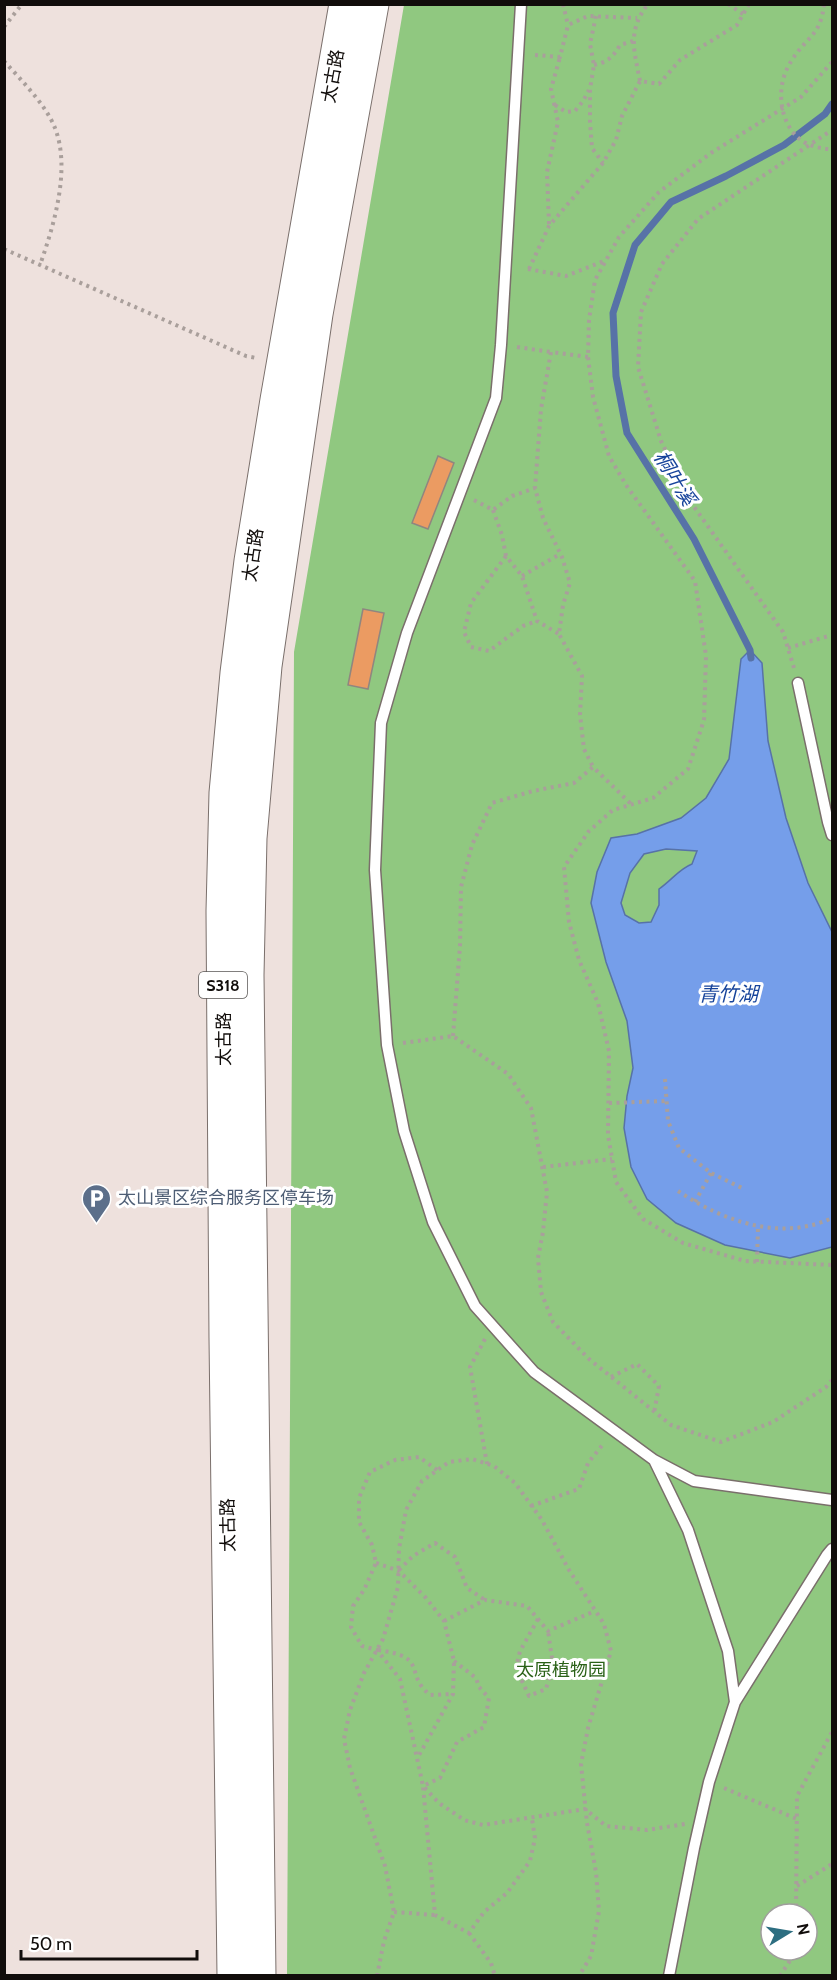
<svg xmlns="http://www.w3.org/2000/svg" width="837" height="1980" font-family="Cabin,'Noto Sans SC',sans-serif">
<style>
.green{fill:#90c880;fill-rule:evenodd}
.water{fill:#759eea;stroke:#5772a7;stroke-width:1.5;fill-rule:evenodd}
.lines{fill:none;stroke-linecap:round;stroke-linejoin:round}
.stream{stroke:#5772a7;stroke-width:7}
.building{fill:#eb9b62;stroke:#90867f;stroke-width:1.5}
.lane-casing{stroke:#7a6f6b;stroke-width:13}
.primary-casing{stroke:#7a6f6b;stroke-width:35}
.path{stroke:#a99f9b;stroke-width:4;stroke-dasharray:3 4.5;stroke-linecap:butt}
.lane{stroke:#fff;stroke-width:10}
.primary{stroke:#fff;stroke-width:33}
.path-bridge{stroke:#a99f9b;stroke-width:4;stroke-dasharray:3 4.5;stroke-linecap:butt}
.labels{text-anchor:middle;stroke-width:6;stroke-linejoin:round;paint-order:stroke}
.shield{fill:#fff;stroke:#585654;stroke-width:1.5}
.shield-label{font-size:16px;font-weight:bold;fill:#110d0b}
.street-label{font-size:18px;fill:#110d0b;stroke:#fff}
.service-label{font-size:18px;fill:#4e5e75;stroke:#fff;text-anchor:start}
.park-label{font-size:18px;fill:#2a6117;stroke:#fff}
.water-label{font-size:20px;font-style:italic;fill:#17449b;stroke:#fff}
</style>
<rect width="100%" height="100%" fill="#eee1dd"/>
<path class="green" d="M 404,5 L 832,5 L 832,1975 L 287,1976 L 294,652 ZM 771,1914 L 807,1914 L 807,1950 L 771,1950 Z"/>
<path class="water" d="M 750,650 L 762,663 L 768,741 L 786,818 L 808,883 L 832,932 L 832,1247 L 790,1258 L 725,1245 L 676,1223 L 647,1199 L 631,1167 L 624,1128 L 627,1096 L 633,1068 L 627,1021 L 606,962 L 591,903 L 597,872 L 611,838 L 637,834 L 681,818 L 706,798 L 729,759 L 741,659 ZM 666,849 L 697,851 L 692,864 C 679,869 672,880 659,889 L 659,905 L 651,922 L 639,923 L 625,915 L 621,903 L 630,873 L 644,854 Z"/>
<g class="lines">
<path class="stream" d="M 751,658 L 750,650 L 694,539 L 627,433 L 616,376 L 613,313 L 635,245 L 671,202 L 726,176 L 784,145 L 825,114 L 832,104"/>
</g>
<path class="building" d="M 438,456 L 454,463 L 428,529 L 412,523 Z
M 363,609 L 384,613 L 368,689 L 348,685 Z"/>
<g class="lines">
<defs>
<path id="lane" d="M 521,4 L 501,345 L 496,398 L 407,633 L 381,723 L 375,870 L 387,1045 L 404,1131 L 433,1222 L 475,1306 L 534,1372 L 654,1460 L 694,1481 L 832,1500
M 798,683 L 828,822 L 832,835
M 654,1460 L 688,1530 L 728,1651 L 735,1702
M 669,1976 L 694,1848 L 709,1782 L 735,1702 L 827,1555 L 832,1549"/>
<path id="primary" d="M 234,1976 L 226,1338 L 223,911 L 226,793 L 237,673 L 251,561 L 277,400 L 346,4
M 259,1976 L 247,975 L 250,838 L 265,666 L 316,314 L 372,4"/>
</defs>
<use href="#lane" class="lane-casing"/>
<use href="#primary" class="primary-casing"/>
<path class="path" d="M 563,4 L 568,25
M 728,4 L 743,14
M 596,16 L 590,44 L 594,65 L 590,89 L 590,122 L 592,148 L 603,163
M 4,27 L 22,4
M 535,55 L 560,57 L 568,25 L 588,16 L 637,18
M 4,61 C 21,80 46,105 55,128 C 71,169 54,225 40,265
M 832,62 L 801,97 L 711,153 L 659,192 L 619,237 L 595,280 L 589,320 L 588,357 L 593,397 L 609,456 L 626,485 L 695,581 L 706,656 L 704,720 L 688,769 L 653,798 L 613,810 L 589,831 L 564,867 L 569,922 L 579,960 L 598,1003 L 609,1051 L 608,1135 L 616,1182 L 643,1219 L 683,1243 L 745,1261 L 832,1265
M 594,65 C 608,62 613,57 620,45 L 633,41
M 640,81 C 634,50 627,31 648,4
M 555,105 L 566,112 L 575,111 L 583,101 L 589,90
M 549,224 L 547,172 L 558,122 L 551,89 L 560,57
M 4,249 L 246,356 L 256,358
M 528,269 L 566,276 L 604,261
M 529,269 L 549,226 L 603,163 L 616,140 L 622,116 L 640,81 L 659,84 L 680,60 L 737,25 L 749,4
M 517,347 L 551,352
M 588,357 L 551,352 L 541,409 L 535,488 L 543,518 L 562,557 L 570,583 L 563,605 L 559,634 L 582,676 L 580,715 L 584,749 L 593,767
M 474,500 L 493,510 L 512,496 L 535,488
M 493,510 L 502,535 L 506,556 L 522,576 L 537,621 L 559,634
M 506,556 L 471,603 L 464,632 L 471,647 L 489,651 L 523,626 L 537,621
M 522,576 L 560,554
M 788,648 L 832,635
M 794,668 L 783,632 L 692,504 L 661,441 L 638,367 L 641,312 L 662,264 L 698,219 L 832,130
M 453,1036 L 460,946 L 461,887 L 472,845 L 492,803 L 533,791 L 574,783 L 593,767 L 631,804
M 403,1043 L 453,1036 L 508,1074 L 531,1108 L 547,1192 L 543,1232 L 538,1258 L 541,1292 L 553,1322 L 589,1359 L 671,1425 L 721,1442 L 773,1422 L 826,1387 L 832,1380
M 665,1079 L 668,1121 L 679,1148 L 711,1173 L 742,1188
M 609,1103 L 667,1101
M 543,1167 L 612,1159
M 678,1191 C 723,1221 780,1242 832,1218
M 695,1202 L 711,1173
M 757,1262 L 758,1227
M 485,1339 L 470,1367 L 487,1464
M 611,1377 L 637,1364 L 659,1386 L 654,1413
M 437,1470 L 419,1457 L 395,1460 L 370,1472 L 359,1498 L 359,1522 L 372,1545 L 376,1563 L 364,1590 L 353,1606 L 351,1627 L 362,1646 L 377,1650 L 400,1679 L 423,1786 L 439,1803 L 464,1820 L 483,1825 L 585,1809 L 606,1826 L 647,1830 L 685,1824
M 531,1506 L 579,1489 L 588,1463 L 604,1443
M 376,1563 L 399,1571 L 426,1598 L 444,1621 L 454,1661 L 453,1694 L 418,1757
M 399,1570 L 413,1556 L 435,1543 L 455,1557 L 467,1588 L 485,1600
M 538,1619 L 520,1651 L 516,1668 L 529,1696 L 546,1689 L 553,1665 L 548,1631
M 444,1621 L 485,1600 L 527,1606 L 548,1631 L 595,1611
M 378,1650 C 430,1657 403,1673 430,1695 L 453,1694
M 454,1661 L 476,1678 L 479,1687 L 489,1698 L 484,1727 L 457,1742 L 440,1778 L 423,1786 L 435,1915 L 469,1933 L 484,1912 L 507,1893 L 530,1861 L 535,1838 L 532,1819
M 724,1788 L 797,1819
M 797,1886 L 832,1864
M 394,1912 L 435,1915
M 796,1914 L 797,1796 L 832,1732
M 469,1933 L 491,1963 L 495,1976
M 377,1976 L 384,1941 L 394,1912 L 385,1866 L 350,1768 L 344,1739 L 350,1710 L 364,1673 L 383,1639 L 398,1587 L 399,1549 L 406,1510 L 422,1481 L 449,1462 L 472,1459 L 494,1466 L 515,1483 L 542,1520 L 569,1570 L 604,1624 L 611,1651 L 588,1728 L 581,1764 L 587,1823 L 596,1872 L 599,1911 L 591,1956 L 579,1976
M 780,1976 L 791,1959 L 793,1950"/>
<use href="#lane" class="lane"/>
<use href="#primary" class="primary"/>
<path class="path-bridge" d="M 824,4 C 821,36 806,37 792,60 C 778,80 777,110 792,131 C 801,144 817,149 832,149"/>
</g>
<defs>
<symbol id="parking-pin" viewBox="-11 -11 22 30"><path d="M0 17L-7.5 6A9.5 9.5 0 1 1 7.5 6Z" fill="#5c6f8a" stroke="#fff"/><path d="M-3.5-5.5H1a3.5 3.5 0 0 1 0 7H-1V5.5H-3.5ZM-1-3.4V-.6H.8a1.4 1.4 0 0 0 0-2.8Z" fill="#fff"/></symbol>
</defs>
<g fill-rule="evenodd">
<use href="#parking-pin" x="80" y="1182" width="33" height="45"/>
</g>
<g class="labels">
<rect class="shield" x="199" y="972" width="48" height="26" rx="4.5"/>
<g class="shield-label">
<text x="223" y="991">S318</text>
</g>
<g class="street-label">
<text transform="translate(333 76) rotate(-80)" y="6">太古路</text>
<text transform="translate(253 555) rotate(-82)" y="6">太古路</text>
<text transform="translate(224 1039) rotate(-90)" y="6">太古路</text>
<text transform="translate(228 1525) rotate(-91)" y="6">太古路</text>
</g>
<g class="service-label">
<text x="118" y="1204">太山景区综合服务区停车场</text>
</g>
<g class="park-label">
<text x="561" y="1676">太原植物园</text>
</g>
<g class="water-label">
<text transform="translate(675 478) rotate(58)" y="7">桐叶溪</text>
<text x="728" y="1001">青竹湖</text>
</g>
</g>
<rect width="837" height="1980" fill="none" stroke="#110d0b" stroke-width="12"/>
<g transform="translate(789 1932) rotate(79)"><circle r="28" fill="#ffffff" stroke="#a09e9d" stroke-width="1.5"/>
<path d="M0-4.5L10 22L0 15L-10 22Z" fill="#2d6e81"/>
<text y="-9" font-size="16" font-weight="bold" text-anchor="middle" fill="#110d0b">N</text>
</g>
<path d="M21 1950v9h176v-9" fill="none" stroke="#110d0b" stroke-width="3"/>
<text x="30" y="1950" font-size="18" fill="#110d0b" stroke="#ffffff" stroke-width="4.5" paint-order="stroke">50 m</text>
</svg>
